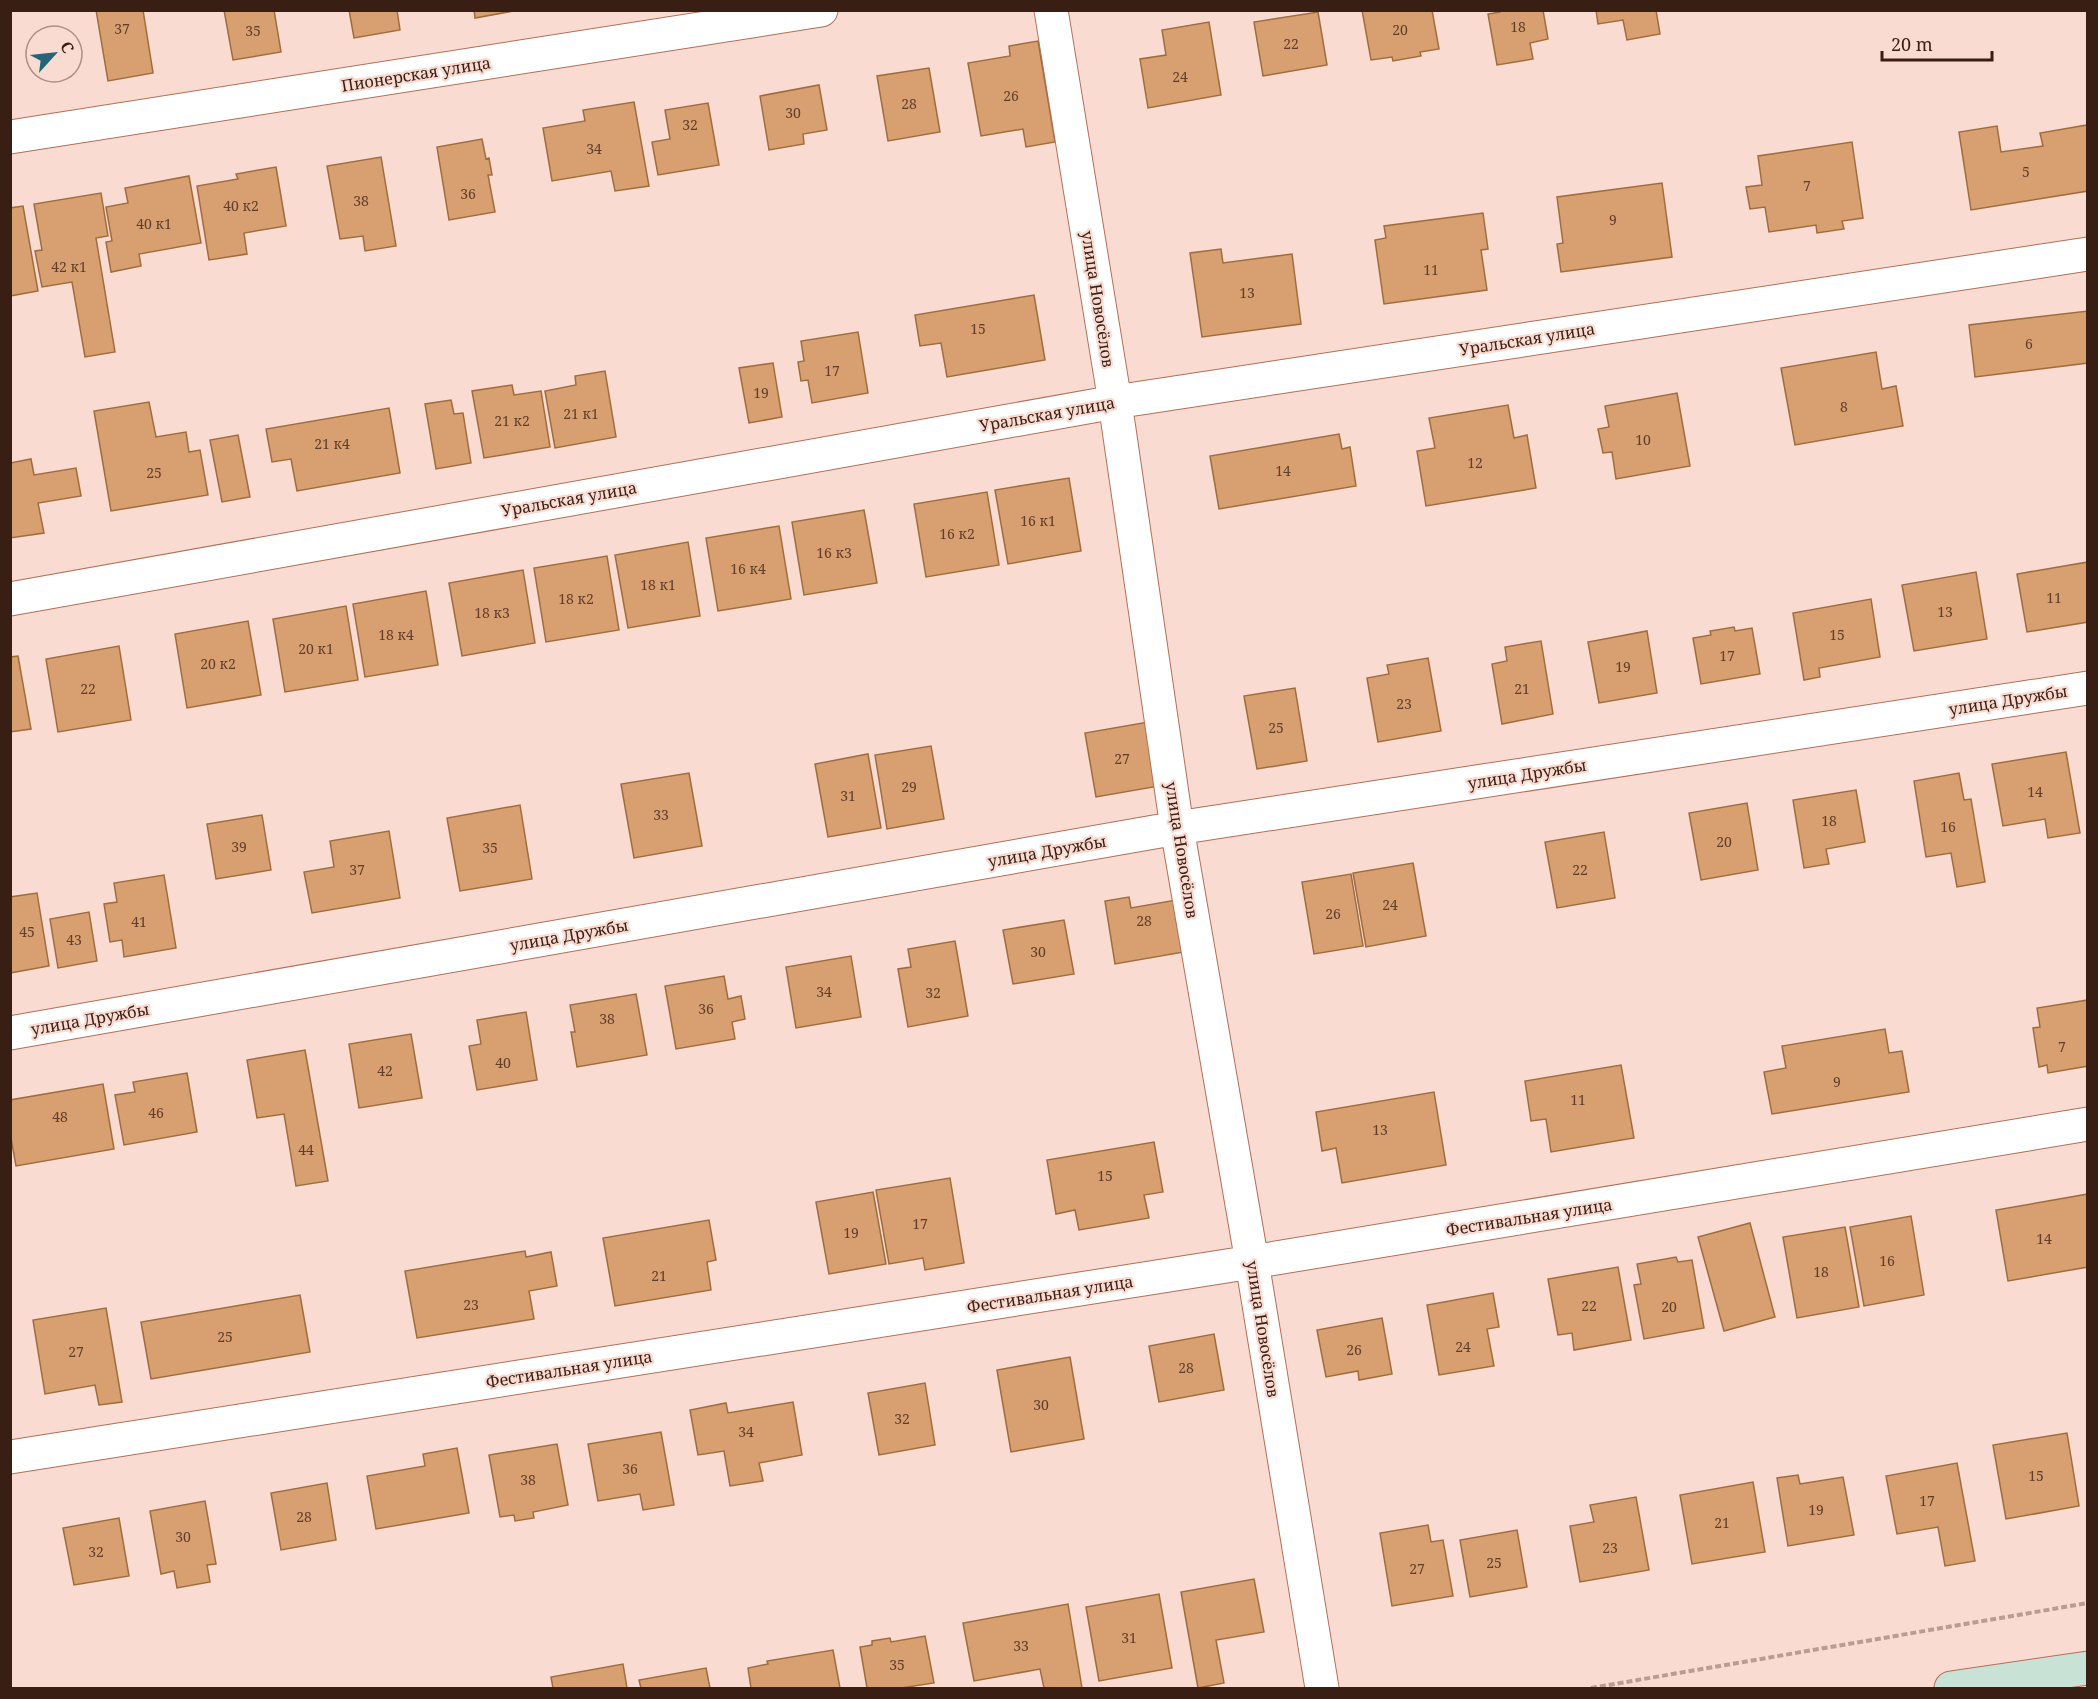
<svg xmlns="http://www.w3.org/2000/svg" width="2098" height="1699" font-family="'Noto Serif',serif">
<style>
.building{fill:#d89f70;stroke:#a16c3d;stroke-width:1.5}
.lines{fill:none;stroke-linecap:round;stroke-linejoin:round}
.street-casing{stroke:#b26f57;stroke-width:35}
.secondary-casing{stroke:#b26f57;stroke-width:35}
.path{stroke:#ba9c92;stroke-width:4;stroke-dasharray:6 3;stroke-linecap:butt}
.street{stroke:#fff;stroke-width:33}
.secondary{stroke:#c8e3d6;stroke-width:33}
.labels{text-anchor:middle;stroke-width:4.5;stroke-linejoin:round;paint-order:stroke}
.number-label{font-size:14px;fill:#613e2b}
.street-label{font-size:16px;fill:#391e14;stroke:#fadbd1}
</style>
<rect width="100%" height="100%" fill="#fadbd1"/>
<path class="building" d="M 96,10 L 143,10 L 153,73 L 108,81 Z
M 224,10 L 274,10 L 281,52 L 233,60 Z
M 349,10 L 397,10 L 400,30 L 354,38 Z
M 474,10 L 519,10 L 475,18 Z
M 1362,10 L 1432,10 L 1439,49 L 1420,52 L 1421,56 L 1393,61 L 1392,57 L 1371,60 Z
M 1500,10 L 1543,10 L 1548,39 L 1530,43 L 1533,59 L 1497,65 L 1488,14 L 1500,12 Z
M 1596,10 L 1656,10 L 1660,34 L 1627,40 L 1623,20 L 1598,24 Z
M 1318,12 L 1327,65 L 1263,76 L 1254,22 Z
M 1209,22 L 1221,95 L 1148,108 L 1140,59 L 1166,55 L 1162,30 Z
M 1038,41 L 1055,142 L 1026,147 L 1023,129 L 981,136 L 968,63 L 1010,56 L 1009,46 Z
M 929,68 L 940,132 L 888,141 L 877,76 Z
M 819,85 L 827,130 L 803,134 L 804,144 L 769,150 L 760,96 Z
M 634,102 L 649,186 L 615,191 L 611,171 L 552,181 L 543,128 L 585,121 L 583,110 Z
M 708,103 L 719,165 L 658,175 L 652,142 L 670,139 L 665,110 Z
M 2087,125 L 2088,191 L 1971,210 L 1959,132 L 1997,126 L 2001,152 L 2043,146 L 2040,133 Z
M 482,139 L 486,159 L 489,158 L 492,175 L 488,175 L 495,212 L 449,220 L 437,147 Z
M 1852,142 L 1863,218 L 1842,221 L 1844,229 L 1817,233 L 1816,225 L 1769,232 L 1765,207 L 1750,209 L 1746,187 L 1762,185 L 1758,156 Z
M 381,157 L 396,246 L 365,251 L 363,236 L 340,239 L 327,166 Z
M 276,167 L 286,226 L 244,233 L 247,254 L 209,260 L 197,186 L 238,179 L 236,174 Z
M 189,176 L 201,243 L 139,254 L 141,266 L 111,272 L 106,242 L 112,241 L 106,207 L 128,203 L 125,188 Z
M 1662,183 L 1672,257 L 1561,272 L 1557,244 L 1563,243 L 1557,197 Z
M 101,193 L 108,236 L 96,238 L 115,352 L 85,357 L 72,282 L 42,287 L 35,251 L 42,250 L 34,204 Z
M 23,206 L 38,291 L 10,296 L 10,208 Z
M 1483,213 L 1488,249 L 1481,250 L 1487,290 L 1384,304 L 1375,240 L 1386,238 L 1384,226 Z
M 1221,249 L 1223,263 L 1292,254 L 1301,324 L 1202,337 L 1190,253 Z
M 1034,295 L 1045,360 L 947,377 L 941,343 L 920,346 L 915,315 Z
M 2088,311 L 2088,363 L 1975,377 L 1969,325 Z
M 858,332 L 868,393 L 812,403 L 808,380 L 801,381 L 798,362 L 804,361 L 801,341 Z
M 1876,352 L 1882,389 L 1896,386 L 1903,426 L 1795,445 L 1781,368 Z
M 773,363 L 782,417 L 749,423 L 739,368 Z
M 605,371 L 616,437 L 555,448 L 545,391 L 576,385 L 575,376 Z
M 512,385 L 514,395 L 541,391 L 550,447 L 484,458 L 472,391 Z
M 1677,393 L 1690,466 L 1616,479 L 1612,452 L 1603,453 L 1598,429 L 1609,427 L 1605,406 Z
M 451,400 L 454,414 L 463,413 L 471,463 L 436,469 L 425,404 Z
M 149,402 L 156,437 L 186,432 L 189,452 L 200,450 L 208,495 L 111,511 L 94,411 Z
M 1508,405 L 1514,438 L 1527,435 L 1536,488 L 1426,506 L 1417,451 L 1435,448 L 1429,418 Z
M 389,408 L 400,473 L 297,491 L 291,459 L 272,462 L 266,429 Z
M 1339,434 L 1342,449 L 1350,447 L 1356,486 L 1219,509 L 1210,456 Z
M 238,435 L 250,497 L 222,502 L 210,440 Z
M 31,459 L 34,475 L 76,468 L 81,496 L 38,503 L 44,533 L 10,538 L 10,463 Z
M 1069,478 L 1081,551 L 1008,564 L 995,490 Z
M 987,492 L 999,565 L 926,577 L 914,504 Z
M 864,510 L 877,583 L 804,595 L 792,522 Z
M 779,526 L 791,599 L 718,611 L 706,538 Z
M 688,542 L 700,616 L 628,628 L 615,555 Z
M 607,556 L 619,630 L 546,642 L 534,568 Z
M 2088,562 L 2088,622 L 2027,632 L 2017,574 Z
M 523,570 L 535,643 L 462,656 L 449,583 Z
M 1976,572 L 1987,639 L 1914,651 L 1902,585 Z
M 426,591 L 438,665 L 365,677 L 353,604 Z
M 1871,599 L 1880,657 L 1819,668 L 1820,677 L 1804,680 L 1793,613 Z
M 346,606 L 358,680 L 285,692 L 273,619 Z
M 248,621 L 261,695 L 187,708 L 175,634 Z
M 1734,627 L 1735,631 L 1752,628 L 1760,674 L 1701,684 L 1693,638 L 1711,635 L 1710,631 Z
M 1647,631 L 1657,693 L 1599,703 L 1588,642 Z
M 1541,641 L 1553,714 L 1502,724 L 1492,664 L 1507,661 L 1505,647 Z
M 119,646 L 131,720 L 58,732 L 46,659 Z
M 18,656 L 31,729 L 10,732 L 10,657 Z
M 1428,658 L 1441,731 L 1378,742 L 1367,678 L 1389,674 L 1387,665 Z
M 1295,688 L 1307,761 L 1257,769 L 1244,696 Z
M 1148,722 L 1159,786 L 1096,797 L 1085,733 Z
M 931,746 L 944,819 L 887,829 L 875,755 Z
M 2066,752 L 2080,833 L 2048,838 L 2045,819 L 2003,826 L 1992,764 Z
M 868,754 L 881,828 L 828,837 L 815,764 Z
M 689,773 L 702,846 L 634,858 L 621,784 Z
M 1959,773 L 1964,800 L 1971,799 L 1985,882 L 1957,887 L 1951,853 L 1926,857 L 1914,781 Z
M 1856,790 L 1865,842 L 1826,849 L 1829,864 L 1804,868 L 1793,800 Z
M 1747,803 L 1758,870 L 1701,880 L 1689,813 Z
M 520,805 L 532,879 L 460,891 L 447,818 Z
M 262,815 L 271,870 L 216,879 L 207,824 Z
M 389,831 L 400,898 L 312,913 L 304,872 L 334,867 L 330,841 Z
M 1604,832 L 1615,898 L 1557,908 L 1545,842 Z
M 1413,863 L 1426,936 L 1366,947 L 1353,873 Z
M 1351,874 L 1363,946 L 1314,954 L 1302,882 Z
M 164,875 L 176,948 L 124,957 L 122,940 L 110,942 L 104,904 L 117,902 L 114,883 Z
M 37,893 L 49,966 L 10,973 L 10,897 Z
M 1129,897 L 1131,908 L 1176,900 L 1184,952 L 1115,964 L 1105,901 Z
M 89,912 L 97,961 L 58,968 L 50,919 Z
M 1064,920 L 1074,974 L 1013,984 L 1003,930 Z
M 955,941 L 968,1016 L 908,1027 L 898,969 L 911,967 L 908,949 Z
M 851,956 L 861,1017 L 796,1028 L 786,967 Z
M 724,976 L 728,999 L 741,996 L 745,1019 L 732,1022 L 735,1039 L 676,1049 L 665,986 Z
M 636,994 L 647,1055 L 577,1067 L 571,1032 L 575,1032 L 570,1005 Z
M 2088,1000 L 2088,1066 L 2048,1073 L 2047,1065 L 2039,1067 L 2033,1028 L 2040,1027 L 2037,1008 Z
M 526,1012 L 537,1080 L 477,1090 L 469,1046 L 481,1044 L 477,1020 Z
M 1885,1029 L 1889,1053 L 1902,1051 L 1909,1092 L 1772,1114 L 1764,1072 L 1786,1068 L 1782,1046 Z
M 411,1034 L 422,1098 L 359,1108 L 349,1044 Z
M 305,1050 L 328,1181 L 296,1186 L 284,1114 L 257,1118 L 247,1060 Z
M 1621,1065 L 1634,1138 L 1551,1152 L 1546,1119 L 1531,1121 L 1525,1081 Z
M 187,1073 L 197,1132 L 124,1145 L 115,1095 L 135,1092 L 133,1082 Z
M 103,1084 L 114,1149 L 16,1166 L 10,1133 L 10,1100 Z
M 1434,1092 L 1446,1165 L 1342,1183 L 1336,1148 L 1322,1151 L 1316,1112 Z
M 1154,1142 L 1163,1192 L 1144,1195 L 1149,1218 L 1079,1230 L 1075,1210 L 1056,1214 L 1047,1160 Z
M 950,1178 L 964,1263 L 925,1270 L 923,1258 L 889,1264 L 876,1190 Z
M 873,1192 L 886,1264 L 829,1274 L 816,1202 Z
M 2088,1194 L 2088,1267 L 2008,1281 L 1996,1210 Z
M 1911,1216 L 1924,1295 L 1864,1306 L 1850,1227 Z
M 709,1220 L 716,1260 L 707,1262 L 711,1290 L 615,1306 L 603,1238 Z
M 1750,1223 L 1775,1317 L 1724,1331 L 1698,1237 Z
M 1845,1227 L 1859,1307 L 1797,1318 L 1783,1237 Z
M 525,1251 L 526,1257 L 551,1252 L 557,1286 L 529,1291 L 534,1319 L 417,1338 L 405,1271 Z
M 1676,1257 L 1678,1262 L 1692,1260 L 1704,1328 L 1644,1339 L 1634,1285 L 1641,1284 L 1637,1264 Z
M 1618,1267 L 1631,1340 L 1574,1350 L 1572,1333 L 1558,1335 L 1548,1279 Z
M 1493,1293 L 1499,1327 L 1487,1329 L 1494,1366 L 1439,1375 L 1427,1305 Z
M 300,1295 L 310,1352 L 151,1379 L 141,1322 Z
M 106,1308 L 122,1402 L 99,1405 L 95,1385 L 45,1394 L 33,1320 Z
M 1382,1318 L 1392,1374 L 1359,1380 L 1358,1371 L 1326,1377 L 1317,1330 Z
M 1214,1334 L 1224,1390 L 1159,1402 L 1149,1346 Z
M 1070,1357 L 1084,1439 L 1011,1452 L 997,1370 Z
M 925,1383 L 935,1445 L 879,1455 L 868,1393 Z
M 793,1402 L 802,1455 L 759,1463 L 763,1481 L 730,1486 L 724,1451 L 698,1455 L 690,1410 L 726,1403 L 728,1413 Z
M 661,1432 L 674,1505 L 643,1510 L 640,1494 L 598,1501 L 588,1444 Z
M 2067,1433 L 2079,1506 L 2006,1519 L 1993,1445 Z
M 557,1444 L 568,1505 L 533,1512 L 534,1518 L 515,1521 L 514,1515 L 500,1517 L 489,1455 Z
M 457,1448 L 469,1513 L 376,1529 L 367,1476 L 425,1466 L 423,1454 Z
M 1957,1463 L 1975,1561 L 1945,1566 L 1938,1527 L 1897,1534 L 1886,1476 Z
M 1798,1475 L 1800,1484 L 1843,1477 L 1854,1535 L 1788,1546 L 1777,1478 Z
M 1753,1482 L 1765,1552 L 1692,1564 L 1680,1495 Z
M 327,1483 L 336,1540 L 281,1550 L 271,1493 Z
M 1636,1497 L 1649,1570 L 1580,1582 L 1570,1526 L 1594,1522 L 1590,1505 Z
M 205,1501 L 216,1564 L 207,1565 L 210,1582 L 177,1588 L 174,1571 L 161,1574 L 150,1511 Z
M 119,1518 L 129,1576 L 74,1585 L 63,1528 Z
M 1428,1525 L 1431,1542 L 1443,1540 L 1453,1596 L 1392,1606 L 1380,1533 Z
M 1517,1530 L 1527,1587 L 1470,1597 L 1460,1540 Z
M 1254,1579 L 1264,1632 L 1216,1640 L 1224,1683 L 1198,1688 L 1181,1592 Z
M 1159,1594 L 1172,1668 L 1099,1681 L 1086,1607 Z
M 1068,1604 L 1082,1688 L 1044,1688 L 1040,1669 L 974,1681 L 963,1623 Z
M 925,1636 L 934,1683 L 901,1688 L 867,1688 L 860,1647 L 872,1645 L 872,1641 L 890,1638 L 891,1642 Z
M 833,1650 L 840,1688 L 751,1688 L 748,1668 L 768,1664 L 767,1661 Z
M 623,1664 L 627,1688 L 553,1688 L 551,1677 Z
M 706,1668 L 710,1688 L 641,1688 L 639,1680 Z"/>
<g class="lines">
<defs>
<path id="street" d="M 1051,10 L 1115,402 L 1177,828 L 1252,1262 L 1322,1688
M 10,137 L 821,10
M 10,599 L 1115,402 L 2088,254
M 10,1033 L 1177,828 L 2088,688
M 10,1457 L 1252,1262 L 2088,1124"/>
<path id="secondary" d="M 1951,1688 L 2088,1668"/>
</defs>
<use href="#street" class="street-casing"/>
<use href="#secondary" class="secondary-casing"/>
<path class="path" d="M 1591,1688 L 2088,1603"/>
<use href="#street" class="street"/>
<use href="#secondary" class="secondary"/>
</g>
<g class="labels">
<g class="number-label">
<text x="1518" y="32">18</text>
<text x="122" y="34">37</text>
<text x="1400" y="35">20</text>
<text x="253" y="36">35</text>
<text x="1291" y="49">22</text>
<text x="1180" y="82">24</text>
<text x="1011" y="101">26</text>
<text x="909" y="109">28</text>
<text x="793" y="118">30</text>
<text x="690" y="130">32</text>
<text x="594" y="154">34</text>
<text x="2026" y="177">5</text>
<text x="1807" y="191">7</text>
<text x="468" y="199">36</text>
<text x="361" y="206">38</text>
<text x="241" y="211">40 к2</text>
<text x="1613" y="225">9</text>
<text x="154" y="229">40 к1</text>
<text x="69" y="272">42 к1</text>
<text x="1431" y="275">11</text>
<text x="1247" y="298">13</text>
<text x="978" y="334">15</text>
<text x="2029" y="349">6</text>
<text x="832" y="376">17</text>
<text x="761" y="398">19</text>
<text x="1844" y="412">8</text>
<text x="581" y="419">21 к1</text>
<text x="512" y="426">21 к2</text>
<text x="1643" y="445">10</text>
<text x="332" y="449">21 к4</text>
<text x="1475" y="468">12</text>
<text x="1283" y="476">14</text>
<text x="154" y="478">25</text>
<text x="1038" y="526">16 к1</text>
<text x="957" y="539">16 к2</text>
<text x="834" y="558">16 к3</text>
<text x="748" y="574">16 к4</text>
<text x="658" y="590">18 к1</text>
<text x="2054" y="603">11</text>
<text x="576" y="604">18 к2</text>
<text x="1945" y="617">13</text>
<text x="492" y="618">18 к3</text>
<text x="396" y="640">18 к4</text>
<text x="1837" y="640">15</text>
<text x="316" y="654">20 к1</text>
<text x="1727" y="661">17</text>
<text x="218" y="669">20 к2</text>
<text x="1623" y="672">19</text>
<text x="88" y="694">22</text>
<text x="1522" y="694">21</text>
<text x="1404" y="709">23</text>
<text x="1276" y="733">25</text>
<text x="1122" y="764">27</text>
<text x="909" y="792">29</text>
<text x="2035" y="797">14</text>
<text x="848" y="801">31</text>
<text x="661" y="820">33</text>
<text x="1829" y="826">18</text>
<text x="1948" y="832">16</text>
<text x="1724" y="847">20</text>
<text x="239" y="852">39</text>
<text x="490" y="853">35</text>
<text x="357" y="875">37</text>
<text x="1580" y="875">22</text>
<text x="1390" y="910">24</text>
<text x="1333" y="919">26</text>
<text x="1144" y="926">28</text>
<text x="139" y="927">41</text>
<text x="27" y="937">45</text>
<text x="74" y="945">43</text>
<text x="1038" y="957">30</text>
<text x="824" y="997">34</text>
<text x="933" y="998">32</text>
<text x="706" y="1014">36</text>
<text x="607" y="1024">38</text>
<text x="2062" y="1052">7</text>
<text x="503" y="1068">40</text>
<text x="385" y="1076">42</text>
<text x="1837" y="1087">9</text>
<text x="1578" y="1105">11</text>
<text x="156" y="1118">46</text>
<text x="60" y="1122">48</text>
<text x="1380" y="1135">13</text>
<text x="306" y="1155">44</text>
<text x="1105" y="1181">15</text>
<text x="920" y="1229">17</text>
<text x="851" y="1238">19</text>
<text x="2044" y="1244">14</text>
<text x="1887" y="1266">16</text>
<text x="1821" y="1277">18</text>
<text x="659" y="1281">21</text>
<text x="471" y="1310">23</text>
<text x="1589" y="1311">22</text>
<text x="1669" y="1312">20</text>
<text x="225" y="1342">25</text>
<text x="1463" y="1352">24</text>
<text x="1354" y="1355">26</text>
<text x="76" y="1357">27</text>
<text x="1186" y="1373">28</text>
<text x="1041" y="1410">30</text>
<text x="902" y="1424">32</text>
<text x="746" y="1437">34</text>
<text x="630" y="1474">36</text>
<text x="2036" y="1481">15</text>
<text x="528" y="1485">38</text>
<text x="1927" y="1506">17</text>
<text x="1816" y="1515">19</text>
<text x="304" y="1522">28</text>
<text x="1722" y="1528">21</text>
<text x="183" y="1542">30</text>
<text x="1610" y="1553">23</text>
<text x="96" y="1557">32</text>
<text x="1494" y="1568">25</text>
<text x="1417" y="1574">27</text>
<text x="1129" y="1643">31</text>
<text x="1021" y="1651">33</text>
<text x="897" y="1670">35</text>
</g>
<g class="street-label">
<text transform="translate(416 74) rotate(-9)" y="6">Пионерская улица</text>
<text transform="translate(1098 299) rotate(81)" y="6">улица Новосёлов</text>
<text transform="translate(1527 339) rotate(-9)" y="6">Уральская улица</text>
<text transform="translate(1047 414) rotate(-10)" y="6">Уральская улица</text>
<text transform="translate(569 499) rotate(-10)" y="6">Уральская улица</text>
<text transform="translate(2008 700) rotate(-9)" y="6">улица Дружбы</text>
<text transform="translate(1527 774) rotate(-9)" y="6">улица Дружбы</text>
<text transform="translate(1182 850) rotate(81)" y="6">улица Новосёлов</text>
<text transform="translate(1047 851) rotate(-10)" y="6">улица Дружбы</text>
<text transform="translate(569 935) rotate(-10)" y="6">улица Дружбы</text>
<text transform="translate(90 1019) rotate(-10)" y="6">улица Дружбы</text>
<text transform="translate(1529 1217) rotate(-9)" y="6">Фестивальная улица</text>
<text transform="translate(1050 1294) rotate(-9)" y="6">Фестивальная улица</text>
<text transform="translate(1263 1329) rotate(81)" y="6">улица Новосёлов</text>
<text transform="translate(569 1369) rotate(-9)" y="6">Фестивальная улица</text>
</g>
</g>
<rect width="2098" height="1699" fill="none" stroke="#391e14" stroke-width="24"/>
<g transform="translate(54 54) rotate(63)"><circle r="28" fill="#fadbd1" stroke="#ad8f85" stroke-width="1.5"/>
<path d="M0-4.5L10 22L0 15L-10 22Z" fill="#246679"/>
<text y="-9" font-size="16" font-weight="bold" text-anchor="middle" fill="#391e14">С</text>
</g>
<path d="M1882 51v9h110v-9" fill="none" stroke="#391e14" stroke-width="3"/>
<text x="1891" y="51" font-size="18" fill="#391e14" stroke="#fadbd1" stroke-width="4.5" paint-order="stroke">20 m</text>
</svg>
